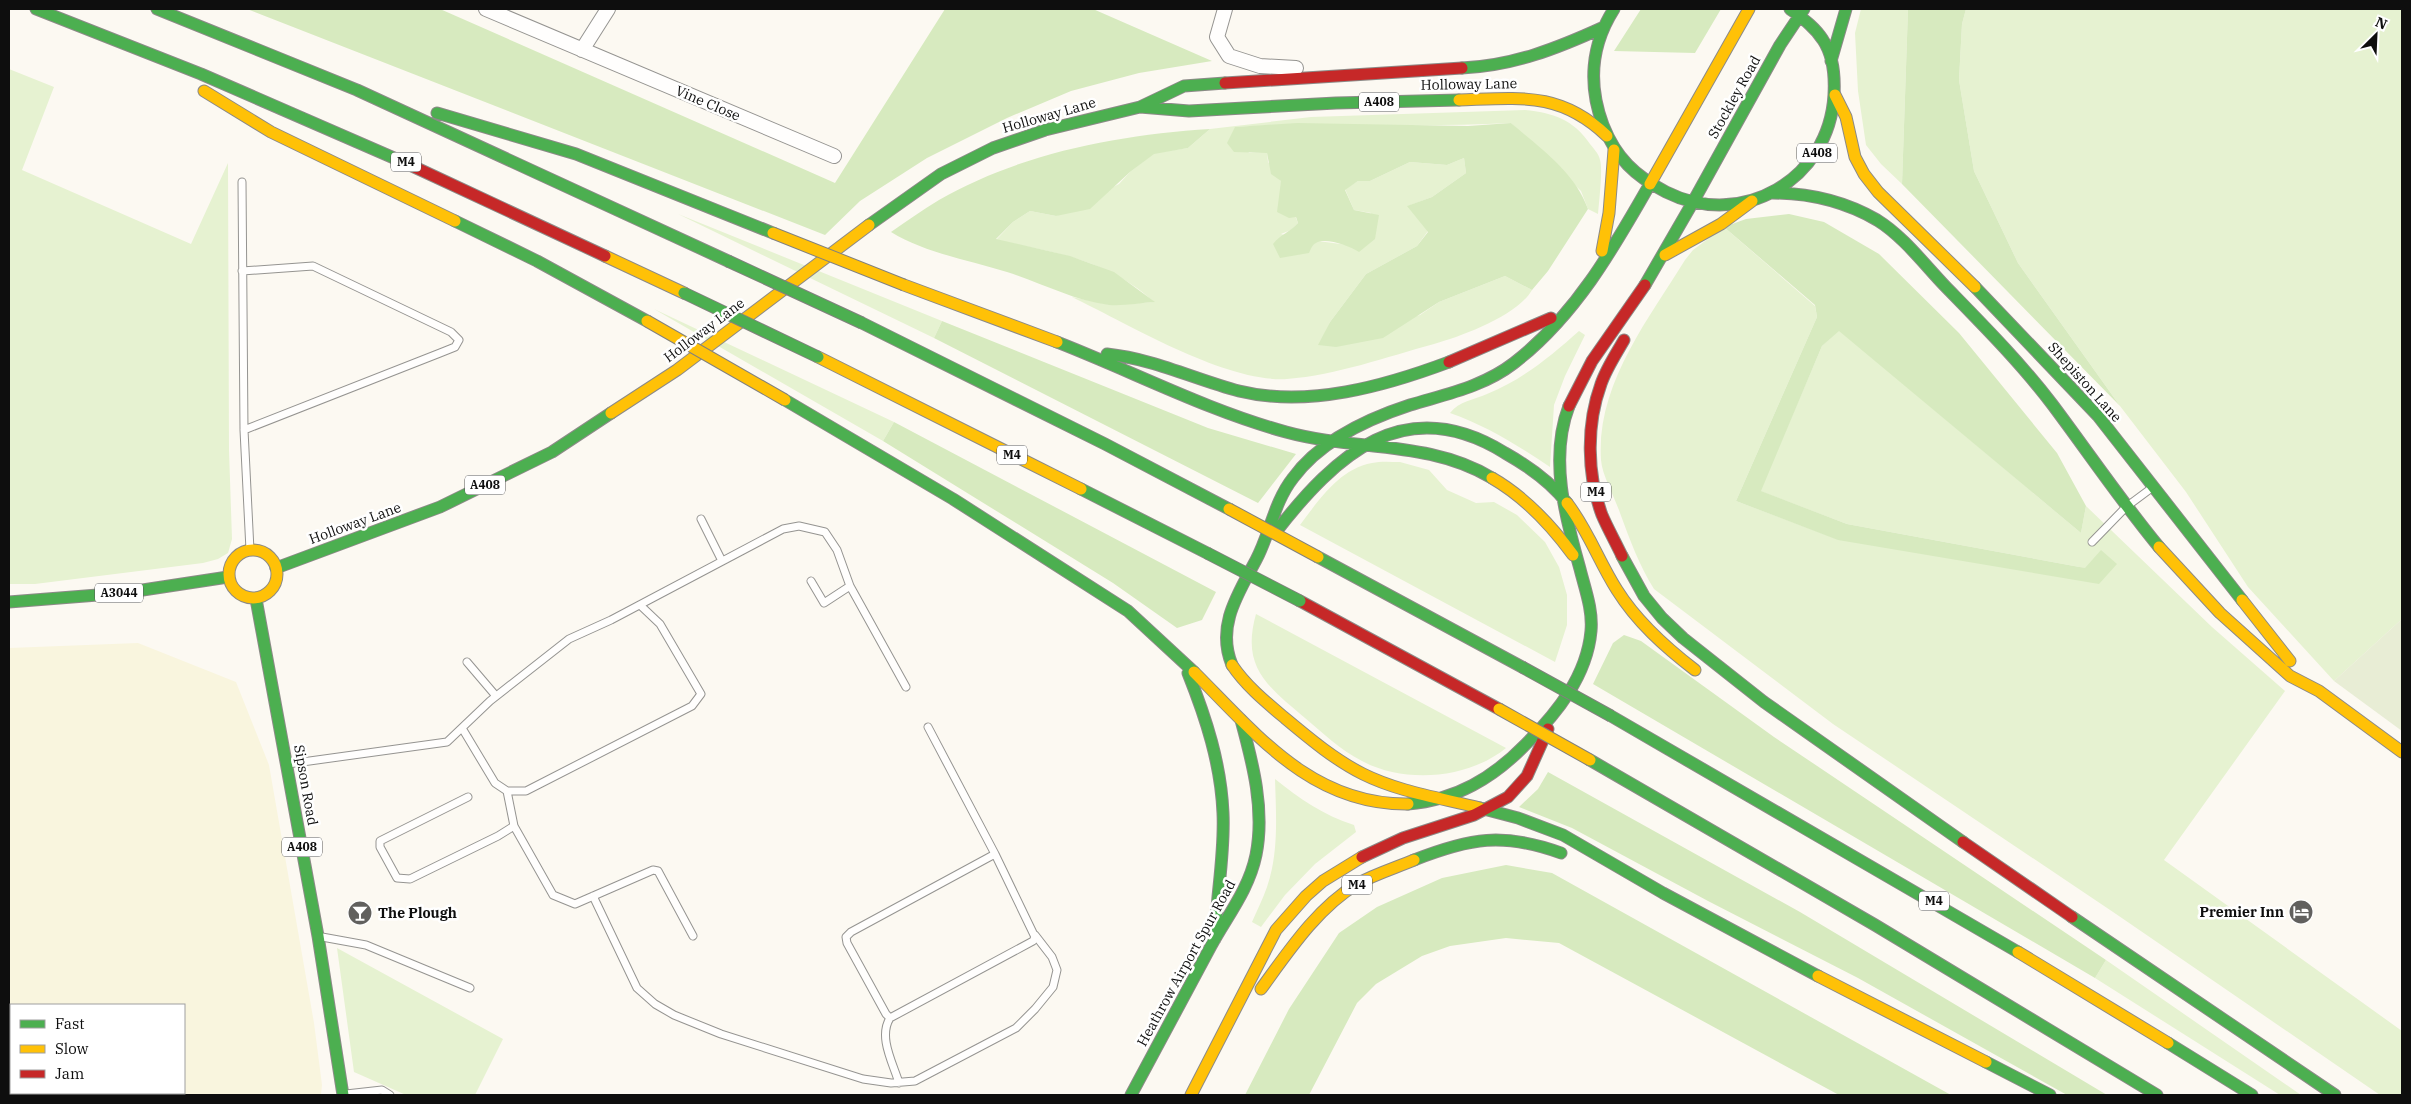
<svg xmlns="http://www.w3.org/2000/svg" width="2411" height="1104" font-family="'IBM Plex Serif',serif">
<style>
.farmland{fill:#f9f5de;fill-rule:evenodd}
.green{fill:#e6f2d1}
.forest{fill:#d7eabf}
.cemetery{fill:#e8edd5}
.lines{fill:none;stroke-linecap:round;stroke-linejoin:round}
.lane-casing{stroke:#959491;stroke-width:9}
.street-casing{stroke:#959491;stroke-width:16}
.fast-casing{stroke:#8c8a87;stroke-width:13}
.slow-casing{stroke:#8c8a87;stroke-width:13}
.jam-casing{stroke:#8c8a87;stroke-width:13}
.lane{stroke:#fffefd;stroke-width:7}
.street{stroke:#fffefd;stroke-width:14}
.fast{stroke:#4caf50;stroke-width:11}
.slow{stroke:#ffc107;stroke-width:11}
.jam{stroke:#c62828;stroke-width:11}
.fast-bridge-casing{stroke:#82817e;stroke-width:13;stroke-linecap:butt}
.slow-bridge-casing{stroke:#82817e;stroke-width:13;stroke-linecap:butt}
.fast-bridge{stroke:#4caf50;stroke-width:11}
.slow-bridge{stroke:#ffc107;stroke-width:11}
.labels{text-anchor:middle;stroke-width:5;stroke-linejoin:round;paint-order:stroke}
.shield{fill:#fff;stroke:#565656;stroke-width:1}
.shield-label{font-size:12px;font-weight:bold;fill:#0e0e0e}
.street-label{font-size:14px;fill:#0e0e0e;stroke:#fff}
.poi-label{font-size:14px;font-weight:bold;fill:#0e0e0e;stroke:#fff;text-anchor:end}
</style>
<rect width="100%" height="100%" fill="#fcf9f2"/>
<path class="farmland" d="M 138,643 L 236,682 L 269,765 L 314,1023 L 322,1085 L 321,1095 L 9,1095 L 9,648 ZM 11,1005 L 184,1005 L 184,1093 L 11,1093 Z"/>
<path class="green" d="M 1861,9 L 1908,9 L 1902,184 L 1881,164 L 1866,145 L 1858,91 L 1855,33 Z
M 1966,9 L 2402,9 L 2402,619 L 2334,681 L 2248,587 L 2186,492 L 2120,406 L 2018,263 L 1974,171 L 1959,80 L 1962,24 Z
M 9,69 L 54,87 L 22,170 L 191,244 L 228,163 L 229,450 L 232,539 L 228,553 L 218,559 L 203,563 L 35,584 L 9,584 Z
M 1525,110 C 1553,113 1573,119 1590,144 C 1593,148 1599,154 1600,160 C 1603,168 1599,202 1598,214 L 1588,209 L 1581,191 L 1511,123 C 1419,128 1327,122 1235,127 L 1249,153 L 1267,152 L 1268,162 L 1281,181 L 1298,223 L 1291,230 L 1281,234 L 1313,244 L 1318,241 L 1348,245 L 1371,213 L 1354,210 L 1345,189 L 1358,181 L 1370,181 L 1410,162 L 1447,165 L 1464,158 L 1466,173 L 1432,197 L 1408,206 L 1428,231 L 1417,246 L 1366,274 L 1330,322 L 1319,345 L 1420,315 L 1439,302 L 1505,276 L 1532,290 C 1517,316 1462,336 1434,344 C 1386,357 1337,375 1287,379 C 1226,383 1128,324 1072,297 L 1111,305 L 1154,302 C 1107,259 1056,253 996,240 L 1013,222 L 1030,211 L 1056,216 L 1119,184 L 1130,172 L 1154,153 L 1188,148 L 1210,129 L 1311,117 Z
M 678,214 L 942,321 L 934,338 Z
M 1724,227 L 1815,306 L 1817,317 L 1736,501 L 1837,539 L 2085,568 L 1847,524 L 1760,491 L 1822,346 L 1839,330 L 2081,533 L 2086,506 L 2212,627 L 2285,691 L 2164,860 L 2402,1031 L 2402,1095 L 2380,1095 L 2116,914 L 1833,724 L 1654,589 C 1639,565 1630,540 1620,513 C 1615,498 1602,475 1601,460 C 1596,385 1648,320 1685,260 L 1693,250 Z
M 654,309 L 894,422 L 883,441 Z
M 1579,331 L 1585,335 L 1565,376 L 1554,405 L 1550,467 C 1517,445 1487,426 1450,413 C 1459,401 1474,400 1487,394 C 1522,380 1551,356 1579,331 Z
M 1400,462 L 1429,470 L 1447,490 L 1476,503 L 1494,502 L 1517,515 L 1545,542 L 1559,567 L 1567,595 L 1567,625 L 1555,662 L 1300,525 C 1319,500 1339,469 1372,463 C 1381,461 1391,462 1400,462 Z
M 1256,614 L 1506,748 C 1468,779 1405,784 1362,761 C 1340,750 1323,733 1305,718 C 1267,686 1241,667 1256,614 Z
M 1275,779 C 1300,799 1323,815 1354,825 L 1356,832 L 1315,864 L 1285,895 L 1261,927 L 1252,922 C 1257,910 1263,899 1267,887 C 1279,852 1276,814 1275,779 Z
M 337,948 L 503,1039 L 475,1095 L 406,1095 L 354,1072 Z
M 2106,960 L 2301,1095 L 2280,1095 L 2095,978 Z"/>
<path class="forest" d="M 247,9 L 440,9 L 835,183 L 945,9 L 1093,9 L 1212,61 L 1139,73 L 1071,91 L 1007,118 L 927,158 L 860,201 L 825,235 Z
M 1641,9 L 1721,9 L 1695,53 L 1614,51 Z
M 1908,9 L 1966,9 L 1962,24 L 1959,80 L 1974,171 L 2018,263 L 2120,406 L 1902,184 Z
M 1297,123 L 1468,126 L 1511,123 C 1541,149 1574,171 1588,209 L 1548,271 L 1532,290 L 1505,276 L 1439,302 L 1383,338 L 1336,347 L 1318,345 L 1330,322 L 1366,274 L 1417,246 L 1428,232 L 1407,206 L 1432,197 L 1466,173 L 1464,158 L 1447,165 L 1410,162 L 1370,181 L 1358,181 L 1345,190 L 1354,210 L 1379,215 L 1375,239 L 1359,252 C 1350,246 1325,237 1316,243 C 1312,245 1311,249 1309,253 L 1280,258 L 1273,244 C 1281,234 1290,232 1298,223 L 1296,217 L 1289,218 L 1277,212 L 1281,181 L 1271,174 L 1267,153 L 1234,152 L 1227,143 L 1235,127 Z
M 1210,129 L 1188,148 L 1154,154 L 1130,172 L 1090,209 L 1056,216 L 1030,211 L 1013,222 L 996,239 L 1070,256 L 1114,272 L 1155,302 C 1140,303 1124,306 1109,305 C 1072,300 1042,283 1007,272 C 969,260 925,253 891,232 C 907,221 922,210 939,200 C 1021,153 1117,135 1210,129 Z
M 1789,214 L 1824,222 L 1879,254 L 1959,333 L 2057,453 L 2086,506 L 2081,533 L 1839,331 L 1822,346 L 1761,491 L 1847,524 L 2085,568 L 2101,550 L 2117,564 L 2099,584 L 1838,540 L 1736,501 L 1817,317 L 1815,305 L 1724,227 L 1746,219 Z
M 942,321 L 1208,428 L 1296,454 L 1258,503 L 934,338 Z
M 894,422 L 1216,592 L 1202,620 L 1177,628 L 1113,583 L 883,441 Z
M 1624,635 L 1641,641 L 1774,737 L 2106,960 L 2095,978 L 1593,684 L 1613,643 Z
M 1548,772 L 1800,912 L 2107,1095 L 2067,1095 L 1858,978 L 1708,901 L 1572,828 L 1519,807 L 1538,789 Z
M 1506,865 L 1552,873 L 1951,1095 L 1839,1095 L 1559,943 L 1506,938 L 1450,946 L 1422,956 L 1376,984 L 1357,1003 L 1309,1095 L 1245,1095 L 1289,1009 L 1339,933 L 1377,907 L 1442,878 Z"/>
<path class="cemetery" d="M 2402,619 L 2402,731 L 2334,681 Z"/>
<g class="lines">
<defs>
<path id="lane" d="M 242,182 L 244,430 L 250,550
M 242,271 L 313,266 L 451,332 L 459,340 L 455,347 L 440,353 L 244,430
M 701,519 L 722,561
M 2092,542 L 2126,507 L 2153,487
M 850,586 L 906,687
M 467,662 L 496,696
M 928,727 L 995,854 L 1035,937 L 1033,941 L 890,1018 L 886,1014 L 847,943 L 846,937 L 851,932 L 995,854
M 462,728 L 495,783 L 507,791 L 526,791 L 692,706 L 701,694 L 660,624 L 640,605
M 288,764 L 447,742 L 490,701 L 569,639 L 611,620 L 783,529 L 799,526 L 825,532 L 837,550 L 850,586 L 824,603 L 811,581
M 507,791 L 514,826 L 553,895 L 575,904 L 653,870 L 658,871 L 693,936
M 468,797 L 380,841 L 380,847 L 397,878 L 410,879 L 498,836 L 514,826
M 593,896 L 637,988 L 655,1004 L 674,1015 L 721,1034 L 863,1079 L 891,1083 L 915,1081 L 1016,1028 L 1035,1009 L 1053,987 L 1057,970 L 1052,957 L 1035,935
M 322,937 L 366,945 L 470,988
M 890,1018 C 878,1037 893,1063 899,1083
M 346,1094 L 382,1090 L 390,1095"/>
<path id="street" d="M 486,9 L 834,156
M 1225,9 L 1217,37 L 1229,56 L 1260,66 L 1296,68
M 582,50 L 608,9"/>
<path id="fast" d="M 36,9 L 201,74 L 410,165
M 157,9 L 357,90 L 728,261
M 1614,9 C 1591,45 1588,85 1603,125 C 1616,158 1635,176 1666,192 C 1742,230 1829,180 1834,95 C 1835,77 1833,55 1823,40 C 1815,27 1802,18 1790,9
M 1831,61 L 1846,9
M 1462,68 C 1513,66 1558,48 1604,27
M 1140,107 L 1189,111 L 1336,103 L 1459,100
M 437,113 L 576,154 L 773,233
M 1772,193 C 1810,193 1844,201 1877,220 C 1903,236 1924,264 1945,286 C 1982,324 2020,362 2052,404 C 2088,452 2121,501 2159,547
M 1693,202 L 1780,45 L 1804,9
M 455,221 L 537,261 L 647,321
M 869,225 L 941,174 L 993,148 L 1045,130 L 1140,107 L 1184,86 L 1225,83
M 1645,285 L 1693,202
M 1975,287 L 2098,416 L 2242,600
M 862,323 L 1105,444 L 1229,509
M 1057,342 C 1134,372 1206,410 1286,432 C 1355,451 1429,440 1492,478
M 1107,354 C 1154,359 1194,379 1239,391 C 1308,408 1385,386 1449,362
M 785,400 L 953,499 L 1128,611 L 1194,672
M 1081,489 L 1207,553
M 1275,533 C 1336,454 1405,391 1505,453 C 1528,466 1551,482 1567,503
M 1622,556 L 1644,596 L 1662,618 L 1683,638 L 1764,702 L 1963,842
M 1318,557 L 1522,667
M 276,568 L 440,507 L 552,452 L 611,413
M 256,599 L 318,936 L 343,1095
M 9,602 L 123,593 L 228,577
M 1232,665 C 1216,626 1238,594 1256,560 C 1270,534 1274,502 1293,478 C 1320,441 1367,419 1410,405 C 1446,394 1483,387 1514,363 C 1575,316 1613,249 1650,184
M 1188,673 C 1206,718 1221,764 1223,813 C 1225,855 1216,897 1215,939
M 1611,716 L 2018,952
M 1590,760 L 1875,925 L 2157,1095
M 1408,804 C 1456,800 1493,778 1526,744 C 1557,713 1587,676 1591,631 C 1593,610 1585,589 1580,569 C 1565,516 1549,458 1569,406
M 1480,808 L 1518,818 L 1563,835 L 1663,893 L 1818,976
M 1414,860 C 1470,838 1503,832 1561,853
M 2072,917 L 2335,1095
M 2168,1043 L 2252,1095
M 1986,1062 L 2050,1095
M 1131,1095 C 1158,1044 1185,994 1212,944 C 1228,915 1249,889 1256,855 C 1265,810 1253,764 1241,720"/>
<path id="slow" d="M 204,91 L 271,132 L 455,221
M 1835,95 L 1846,117 L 1855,157 L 1864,174 L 1878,192 L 1975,287
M 1459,100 C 1519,98 1560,91 1607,136
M 1650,184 L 1749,9
M 1602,251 L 1609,213 L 1614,150
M 1665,255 L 1721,224 L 1752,201
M 605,256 L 684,293
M 904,285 L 1057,342
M 818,357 L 1081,489
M 611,413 L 677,370 L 869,225
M 1492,478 C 1525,497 1551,525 1573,555
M 1567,503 C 1588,530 1599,562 1617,590 C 1637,622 1665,647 1695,670
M 2159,547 L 2220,613 L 2290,676 L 2319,691 L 2402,752
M229 574a24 24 0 1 1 48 0a24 24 0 1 1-48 0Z
M 2242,600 L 2290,661
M 1232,665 C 1246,686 1267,703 1286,719 C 1310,739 1335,760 1363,774 C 1399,792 1441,798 1480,808
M 1194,672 C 1257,735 1312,805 1408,804
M 2018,952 L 2168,1043
M 1818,976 L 1986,1062
M 1261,989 C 1288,952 1317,908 1357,884 C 1375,874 1395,868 1414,860
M 1191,1095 L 1276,930 L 1306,896 L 1323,881 L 1362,857"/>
<path id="jam" d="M 1225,83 L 1462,68
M 410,165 L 605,256
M 1449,362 L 1551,318
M 1569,406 L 1592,361 L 1645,285
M 1622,556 C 1616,543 1608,529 1602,515 C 1587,475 1586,425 1601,384 C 1606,369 1616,354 1624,340
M 1300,601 L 1499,709
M 1963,842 L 2072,917
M 1362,857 L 1403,838 L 1474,815 L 1508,797 L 1527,776 L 1548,729"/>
</defs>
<use href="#lane" class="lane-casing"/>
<use href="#street" class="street-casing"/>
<use href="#fast" class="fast-casing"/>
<use href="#slow" class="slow-casing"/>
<use href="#jam" class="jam-casing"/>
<use href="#lane" class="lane"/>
<use href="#street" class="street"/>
<use href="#fast" class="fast"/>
<use href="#slow" class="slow"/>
<use href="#jam" class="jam"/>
<defs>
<path id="fast-bridge" d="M 728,261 L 862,323
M 684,293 L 818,357
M 1207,553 L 1300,601
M 1522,667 L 1611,716"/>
<path id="slow-bridge" d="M 773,233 L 904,285
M 647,321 L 785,400
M 1229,509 L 1318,557
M 1499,709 L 1590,760"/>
</defs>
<use href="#fast-bridge" class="fast-bridge-casing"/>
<use href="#slow-bridge" class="slow-bridge-casing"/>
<use href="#fast-bridge" class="fast-bridge"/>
<use href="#slow-bridge" class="slow-bridge"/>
</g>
<defs>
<symbol id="hotel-disc" viewBox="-11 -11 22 22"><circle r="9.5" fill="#61605e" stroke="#fff"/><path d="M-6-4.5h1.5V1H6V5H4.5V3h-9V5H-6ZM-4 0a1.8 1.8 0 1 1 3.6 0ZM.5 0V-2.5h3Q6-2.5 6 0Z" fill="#fff"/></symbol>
<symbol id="bar-disc" viewBox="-11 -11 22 22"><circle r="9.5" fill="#61605e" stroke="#fff"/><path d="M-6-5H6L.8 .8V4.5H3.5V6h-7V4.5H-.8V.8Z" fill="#fff"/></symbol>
</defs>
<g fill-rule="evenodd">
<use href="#hotel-disc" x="2287" y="898" width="28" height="28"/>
<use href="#bar-disc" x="346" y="899" width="28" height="28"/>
</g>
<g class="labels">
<g class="shield">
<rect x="1359" y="92.5" width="40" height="19" rx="4"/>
<rect x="1797" y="143.5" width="40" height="19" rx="4"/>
<rect x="391" y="152.5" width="30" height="19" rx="4"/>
<rect x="997" y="445.5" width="30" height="19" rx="4"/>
<rect x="465" y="475.5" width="40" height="19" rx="4"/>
<rect x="1581" y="482.5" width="30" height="19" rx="4"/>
<rect x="95" y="583.5" width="48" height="19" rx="4"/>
<rect x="282" y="837.5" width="40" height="19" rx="4"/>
<rect x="1342" y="875.5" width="30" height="19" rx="4"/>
<rect x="1919" y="891.5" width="30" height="19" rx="4"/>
</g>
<g class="shield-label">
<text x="1379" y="106">A408</text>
<text x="1817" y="157">A408</text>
<text x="406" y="166">M4</text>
<text x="1012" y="459">M4</text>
<text x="485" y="489">A408</text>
<text x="1596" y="496">M4</text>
<text x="119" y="597">A3044</text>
<text x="302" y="851">A408</text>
<text x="1357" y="889">M4</text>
<text x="1934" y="905">M4</text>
</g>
<g class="street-label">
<text transform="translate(1469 84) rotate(-1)" y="5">Holloway Lane</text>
<text transform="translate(1734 97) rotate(-61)" y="5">Stockley Road</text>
<text transform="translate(708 103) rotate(23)" y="5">Vine Close</text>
<text transform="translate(1049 115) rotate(-16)" y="5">Holloway Lane</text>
<text transform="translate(704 330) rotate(-37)" y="5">Holloway Lane</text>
<text transform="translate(2085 382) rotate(48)" y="5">Shepiston Lane</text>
<text transform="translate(355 523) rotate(-20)" y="5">Holloway Lane</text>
<text transform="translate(306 785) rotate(80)" y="5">Sipson Road</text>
<text transform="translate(1186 963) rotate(-61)" y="5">Heathrow Airport Spur Road</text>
</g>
<g class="poi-label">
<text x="2284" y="917">Premier Inn</text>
<text x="378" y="918" text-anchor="start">The Plough</text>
</g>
</g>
<rect width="2411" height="1104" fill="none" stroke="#0e0e0e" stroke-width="20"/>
<rect x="10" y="1004" width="175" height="90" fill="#ffffff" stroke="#9f9f9f"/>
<rect x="20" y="1020" width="25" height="8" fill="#4caf50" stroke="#9f9f9f"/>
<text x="55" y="1029" font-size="15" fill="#0e0e0e">Fast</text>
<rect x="20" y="1045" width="25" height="8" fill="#ffc107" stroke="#9f9f9f"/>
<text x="55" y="1054" font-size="15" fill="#0e0e0e">Slow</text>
<rect x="20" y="1070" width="25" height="8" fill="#c62828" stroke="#9f9f9f"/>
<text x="55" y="1079" font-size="15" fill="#0e0e0e">Jam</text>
<g transform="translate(2376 35) rotate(24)" stroke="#ffffff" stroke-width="4" paint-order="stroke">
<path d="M0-4L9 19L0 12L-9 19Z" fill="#0e0e0e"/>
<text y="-8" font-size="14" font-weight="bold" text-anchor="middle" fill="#0e0e0e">N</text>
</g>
</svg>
